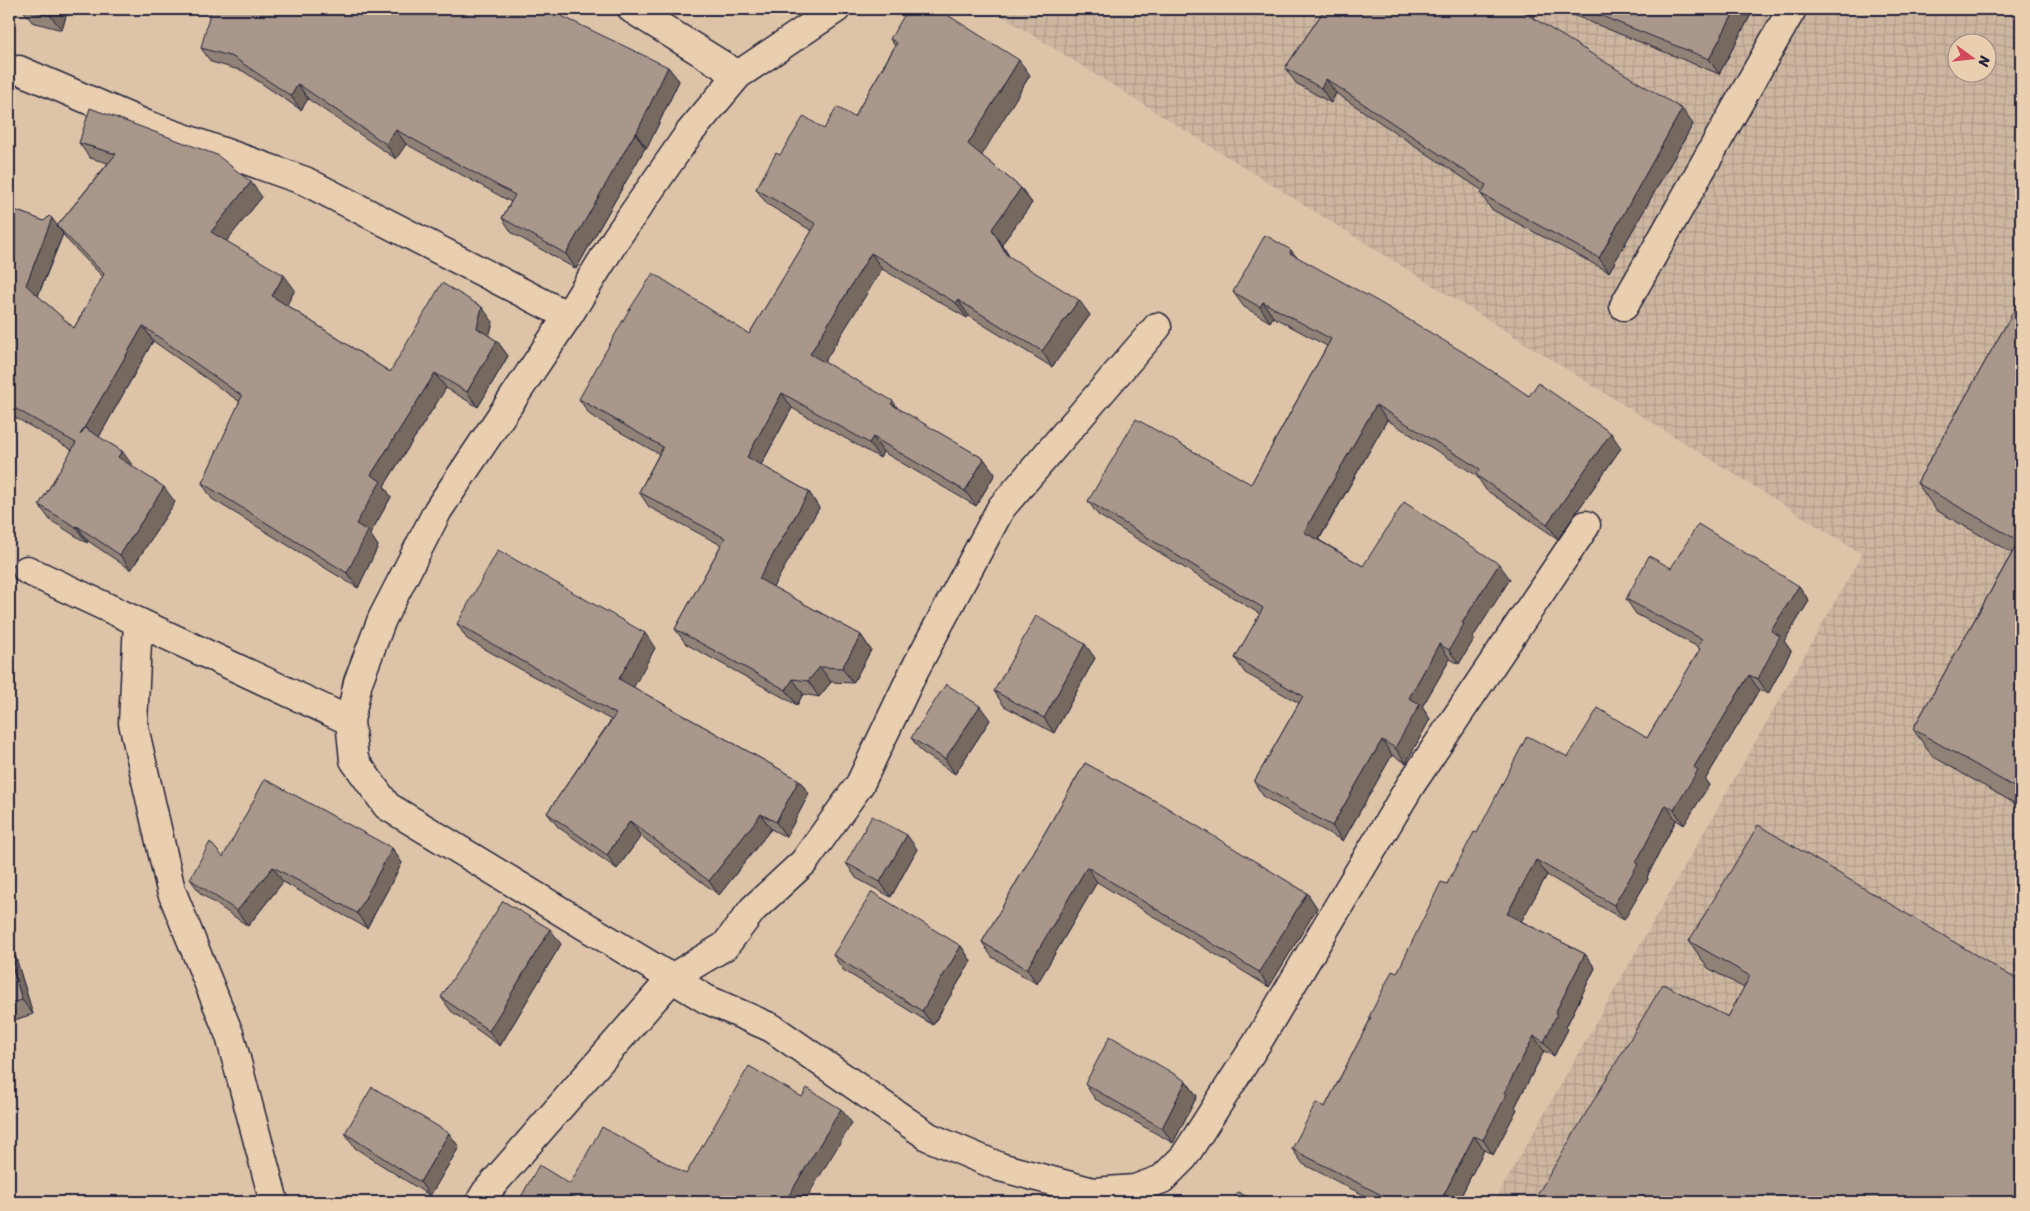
<svg xmlns="http://www.w3.org/2000/svg" width="2030" height="1211" font-family="Sriracha,sans-serif">
<style>
.industrial{fill:url(#industrial-grid);fill-rule:evenodd}
.lines{fill:none;stroke-linecap:round;stroke-linejoin:round}
.minor-casing{stroke:#22223b;stroke-width:31}
.minor{stroke:#e9ceb0;stroke-width:28}
.wall{fill:#908277;stroke:#22223b;fill-rule:evenodd}
.shaded-wall{fill:#766a61;stroke:#22223b}
.building{fill:#a8978a;stroke:#22223b}
</style>
<defs>
<pattern id="industrial-grid" width="8" height="8" patternUnits="userSpaceOnUse" patternTransform="scale(1.25)"><rect width="8" height="8" fill="#cdb6a0"/><path d="M0 4h8M4 0v8" fill="none" stroke="#b09c8b"/></pattern>
</defs>
<rect width="100%" height="100%" fill="#ddc4a9"/>
<filter id="ink" filterUnits="userSpaceOnUse"><feTurbulence type="fractalNoise" baseFrequency=".02" numOctaves="2"/><feDisplacementMap in="SourceGraphic" scale="10" xChannelSelector="R" yChannelSelector="G"/><feConvolveMatrix kernelMatrix="1 2 1 2 8 2 1 2 1" color-interpolation-filters="sRGB"/></filter>
<g filter="url(#ink)">
<path class="industrial" d="M 991,9 L 2021,9 L 2021,1202 L 1494,1202 L 1862,554 ZM 1958,42 L 1988,42 L 1988,72 L 1958,72 Z"/>
<g class="lines">
<defs>
<path id="minor" d="M 632,9 L 738,75
M 836,9 L 738,75 L 690,132 L 617,237 L 568,316 L 438,510 L 382,619 L 358,682 L 350,721 L 354,760 L 387,806 L 706,999 L 772,1028 L 929,1137 L 1000,1167 L 1093,1192 L 1135,1189 L 1162,1179 L 1184,1157 L 1257,1043 L 1410,786 L 1586,525
M 19,70 L 147,125 L 305,181 L 568,316
M 1624,306 L 1792,9
M 27,570 L 350,721
M 138,622 L 133,723 L 171,890 L 230,1036 L 274,1202
M 480,1202 L 486,1192 L 673,977 L 725,946 L 753,909 L 804,862 L 860,784 L 914,671 L 1001,508 L 1157,327"/>
</defs>
<use href="#minor" class="minor-casing"/>
<use href="#minor" class="minor"/>
</g>
<path class="wall" d="M 22,9 L 68,9 L 62,30 L 32,22 Z
M 1325,9 L 1538,9 L 1533,18 L 1693,124 L 1609,272 L 1491,209 L 1481,194 L 1483,191 L 1336,93 L 1331,103 L 1296,83 L 1285,68 Z
M 1558,9 L 1754,9 L 1719,74 Z
M 890,39 L 1030,75 L 981,155 L 1021,188 L 1032,203 L 1002,244 L 1009,257 L 1090,315 L 1052,367 L 969,316 L 967,318 L 882,269 L 824,362 L 898,409 L 984,459 L 995,474 L 976,506 L 883,452 L 880,458 L 792,408 L 761,465 L 809,492 L 819,508 L 773,587 L 861,635 L 871,650 L 853,683 L 831,682 L 819,697 L 803,694 L 797,705 L 686,644 L 675,629 L 721,545 L 649,507 L 639,492 L 659,454 L 590,415 L 579,399 L 749,334 L 812,231 L 767,204 L 756,189 L 780,155 L 824,129 L 854,117 L 895,46 Z
M 201,48 L 668,67 L 679,81 L 647,148 L 645,148 L 576,269 L 512,233 L 502,218 L 511,202 L 406,144 L 396,159 L 308,99 L 301,110 L 243,71 L 211,62 Z
M 79,143 L 262,197 L 226,241 L 295,290 L 286,305 L 390,372 L 493,322 L 489,336 L 497,341 L 508,356 L 478,407 L 446,388 L 384,486 L 391,497 L 370,534 L 378,546 L 358,588 L 212,499 L 202,483 L 240,402 L 153,341 L 99,437 L 122,451 L 132,467 L 175,502 L 131,570 L 88,541 L 87,543 L 50,520 L 39,505 L 72,450 L 9,414 L 9,208 L 57,226 L 108,163 L 90,158 ZM 63,234 L 68,241 L 103,277 L 74,328 L 38,296 Z
M 1297,257 L 1529,396 L 1621,448 L 1558,539 L 1486,490 L 1476,475 L 1387,420 L 1319,540 L 1363,566 L 1510,579 L 1473,637 L 1474,639 L 1459,664 L 1450,659 L 1422,707 L 1430,719 L 1406,763 L 1392,755 L 1343,841 L 1264,797 L 1254,782 L 1299,703 L 1245,673 L 1235,658 L 1260,614 L 1098,515 L 1088,501 L 1251,484 L 1327,346 L 1273,317 L 1270,322 L 1244,307 L 1233,292 Z
M 2021,298 L 2021,807 L 1932,756 L 1913,729 L 2012,553 L 1936,510 L 1917,483 Z
M 1671,568 L 1799,586 L 1809,601 L 1784,641 L 1791,651 L 1768,694 L 1759,690 L 1705,780 L 1709,785 L 1684,825 L 1676,820 L 1647,877 L 1648,879 L 1624,920 L 1547,875 L 1521,921 L 1585,954 L 1595,968 L 1566,1027 L 1568,1029 L 1554,1056 L 1544,1051 L 1515,1107 L 1517,1109 L 1493,1155 L 1484,1150 L 1458,1202 L 1377,1202 L 1303,1164 L 1292,1149 L 1325,1107 L 1370,1020 L 1369,1017 L 1397,973 L 1447,884 L 1477,833 L 1568,757 L 1647,738 L 1700,650 L 1698,647 L 1636,614 L 1626,599 Z
M 457,624 L 655,648 L 633,687 L 799,780 L 809,794 L 786,837 L 771,829 L 719,895 L 641,836 L 617,869 L 558,827 L 547,813 L 611,720 L 467,639 Z
M 1095,658 L 1054,733 L 1004,706 L 994,691 Z
M 990,720 L 955,774 L 922,752 L 911,738 Z
M 1085,763 L 1307,893 L 1317,908 L 1269,987 L 1097,882 L 1037,984 L 992,957 L 982,942 Z
M 392,848 L 402,863 L 367,928 L 283,882 L 248,926 L 201,894 L 190,879 L 223,857 Z
M 917,849 L 891,897 L 856,878 L 846,863 Z
M 9,935 L 33,1014 L 9,1022 Z
M 1689,941 L 2021,982 L 1728,1017 L 1744,988 L 1708,968 Z
M 561,944 L 500,1046 L 451,1011 L 441,997 Z
M 961,946 L 971,961 L 933,1025 L 843,970 L 833,955 Z
M 1186,1081 L 1197,1096 L 1173,1143 L 1095,1099 L 1085,1084 Z
M 345,1133 L 459,1147 L 430,1196 L 355,1148 Z"/>
<path class="shaded-wall" d="M 53,9 L 68,9 L 62,30 L 51,16 Z
M 1520,9 L 1538,9 L 1530,24 L 1520,10 Z
M 1736,9 L 1754,9 L 1719,74 L 1709,59 Z
M 1019,60 L 1030,75 L 979,160 L 968,144 Z
M 668,67 L 679,81 L 647,148 L 636,134 Z
M 1326,79 L 1336,93 L 1331,103 L 1321,88 Z
M 298,84 L 308,99 L 301,110 L 291,96 Z
M 1682,109 L 1693,124 L 1609,272 L 1599,258 Z
M 396,130 L 406,144 L 396,159 L 386,144 Z
M 635,133 L 645,148 L 576,269 L 566,254 Z
M 251,182 L 262,197 L 221,248 L 211,232 Z
M 1021,188 L 1032,203 L 1002,244 L 1017,270 L 1007,255 L 992,229 Z
M 52,218 L 63,234 L 36,300 L 26,285 Z
M 1291,250 L 1302,264 L 1290,253 Z
M 871,253 L 882,269 L 820,369 L 810,354 Z
M 284,275 L 295,290 L 283,312 L 272,296 Z
M 958,300 L 969,316 L 967,318 L 956,303 Z
M 1079,300 L 1090,315 L 1052,367 L 1042,351 Z
M 1263,302 L 1273,317 L 1270,322 L 1260,307 Z
M 482,307 L 493,322 L 487,344 L 477,328 Z
M 143,326 L 153,341 L 91,451 L 80,435 Z
M 497,341 L 508,356 L 478,407 L 467,392 Z
M 435,373 L 446,388 L 384,486 L 391,497 L 370,534 L 378,546 L 358,588 L 347,573 L 356,524 L 371,475 Z
M 782,393 L 792,408 L 757,472 L 747,457 Z
M 893,401 L 903,416 L 891,404 Z
M 1376,405 L 1387,420 L 1315,546 L 1304,532 Z
M 1611,433 L 1621,448 L 1558,539 L 1547,524 Z
M 873,437 L 883,452 L 880,458 L 869,443 Z
M 122,451 L 133,466 L 129,473 L 118,457 Z
M 984,459 L 995,474 L 976,506 L 965,491 Z
M 164,487 L 175,502 L 131,570 L 120,555 Z
M 809,492 L 819,508 L 769,594 L 759,579 Z
M 77,526 L 88,541 L 87,543 L 76,527 Z
M 1499,564 L 1510,579 L 1473,637 L 1474,639 L 1459,664 L 1449,650 L 1462,623 Z
M 1799,586 L 1809,601 L 1784,641 L 1791,651 L 1768,694 L 1758,679 L 1771,631 Z
M 645,633 L 655,648 L 630,694 L 619,679 Z
M 861,635 L 871,650 L 853,683 L 842,668 Z
M 1085,644 L 1095,658 L 1054,733 L 1044,718 Z
M 1439,644 L 1450,659 L 1422,707 L 1430,719 L 1406,763 L 1395,748 L 1409,698 Z
M 820,667 L 831,682 L 819,697 L 808,681 Z
M 1749,675 L 1759,690 L 1705,780 L 1709,785 L 1684,825 L 1674,810 L 1694,767 Z
M 793,679 L 803,694 L 797,705 L 786,690 Z
M 980,706 L 990,720 L 955,774 L 945,759 Z
M 1382,740 L 1392,755 L 1343,841 L 1332,826 Z
M 799,780 L 809,794 L 786,837 L 776,822 Z
M 1666,805 L 1676,820 L 1647,877 L 1648,879 L 1624,920 L 1614,905 Z
M 761,814 L 771,829 L 719,895 L 709,881 Z
M 630,821 L 641,836 L 617,869 L 607,855 Z
M 907,835 L 917,849 L 891,897 L 880,882 Z
M 392,848 L 402,863 L 367,928 L 357,913 Z
M 1536,860 L 1547,875 L 1517,929 L 1507,914 Z
M 273,867 L 283,882 L 248,926 L 237,911 Z
M 1087,867 L 1097,882 L 1037,984 L 1027,969 Z
M 1307,893 L 1317,908 L 1269,987 L 1259,972 Z
M 550,929 L 561,944 L 500,1046 L 489,1031 Z
M 9,935 L 33,1014 L 22,1000 L 9,955 Z
M 961,946 L 971,961 L 933,1025 L 922,1011 Z
M 1585,954 L 1595,968 L 1566,1027 L 1568,1029 L 1554,1056 L 1544,1042 L 1555,1013 Z
M 1534,1036 L 1544,1051 L 1515,1107 L 1517,1109 L 1493,1155 L 1483,1140 L 1504,1093 Z
M 1186,1081 L 1197,1096 L 1173,1143 L 1162,1128 Z
M 841,1109 L 852,1123 L 804,1202 L 785,1202 Z
M 449,1133 L 459,1147 L 430,1196 L 420,1182 Z
M 1474,1136 L 1484,1150 L 1458,1202 L 1440,1202 Z
M 9,1192 L 12,1202 L 9,1202 Z"/>
<path class="building" d="M 26,9 L 53,9 L 51,16 Z
M 211,9 L 547,9 L 668,67 L 636,134 L 635,133 L 566,254 L 502,218 L 515,195 L 396,130 L 386,144 L 298,84 L 291,96 L 233,57 L 201,48 Z
M 908,9 L 938,9 L 1019,60 L 968,144 L 1021,188 L 992,229 L 1007,255 L 1079,300 L 1042,351 L 958,300 L 956,303 L 871,253 L 810,354 L 893,401 L 891,404 L 984,459 L 965,491 L 873,437 L 869,443 L 782,393 L 747,457 L 809,492 L 759,579 L 861,635 L 842,668 L 820,667 L 808,681 L 793,679 L 786,690 L 675,629 L 725,538 L 639,492 L 663,447 L 579,399 L 626,315 L 653,273 L 749,334 L 816,224 L 756,189 L 776,153 L 780,155 L 804,116 L 824,129 L 837,107 L 854,117 L 897,43 L 890,39 Z
M 1325,9 L 1520,9 L 1520,10 L 1682,109 L 1599,258 L 1481,194 L 1486,185 L 1326,79 L 1321,88 L 1285,68 Z
M 1584,9 L 1736,9 L 1709,59 Z
M 90,108 L 217,155 L 251,182 L 211,232 L 284,275 L 272,296 L 390,372 L 442,283 L 482,307 L 477,328 L 497,341 L 467,392 L 435,373 L 371,475 L 381,481 L 356,524 L 368,531 L 347,573 L 202,483 L 242,396 L 143,326 L 80,435 L 85,428 L 122,451 L 118,457 L 164,487 L 120,555 L 77,526 L 76,527 L 39,505 L 76,443 L 9,405 L 9,208 L 44,221 L 49,216 L 52,218 L 26,285 L 74,328 L 104,274 L 57,226 L 116,154 L 79,143 Z
M 1265,235 L 1291,250 L 1290,253 L 1379,302 L 1468,355 L 1529,396 L 1538,383 L 1611,433 L 1547,524 L 1476,475 L 1480,469 L 1376,405 L 1304,532 L 1363,566 L 1404,502 L 1499,564 L 1462,623 L 1464,624 L 1449,650 L 1439,644 L 1409,698 L 1420,704 L 1395,748 L 1382,740 L 1332,826 L 1254,782 L 1303,696 L 1235,658 L 1263,608 L 1088,501 L 1136,419 L 1251,484 L 1331,339 L 1263,302 L 1260,307 L 1233,292 Z
M 2021,298 L 2021,791 L 1913,729 L 2019,541 L 1917,483 Z
M 1698,524 L 1799,586 L 1771,631 L 1780,636 L 1758,679 L 1749,675 L 1694,767 L 1698,770 L 1674,810 L 1666,805 L 1636,863 L 1638,864 L 1614,905 L 1536,860 L 1507,914 L 1585,954 L 1555,1013 L 1557,1014 L 1544,1042 L 1534,1036 L 1504,1093 L 1507,1094 L 1483,1140 L 1474,1136 L 1440,1202 L 1395,1202 L 1292,1149 L 1316,1103 L 1325,1107 L 1371,1018 L 1369,1017 L 1392,971 L 1397,973 L 1441,882 L 1447,884 L 1474,832 L 1477,833 L 1527,736 L 1568,757 L 1598,708 L 1647,738 L 1700,649 L 1698,647 L 1702,639 L 1626,599 L 1649,556 L 1671,568 Z
M 498,550 L 645,633 L 619,679 L 799,780 L 776,822 L 761,814 L 709,881 L 630,821 L 607,855 L 547,813 L 616,714 L 457,624 Z
M 1036,616 L 1085,644 L 1044,718 L 994,691 Z
M 946,684 L 980,706 L 945,759 L 911,738 Z
M 1085,763 L 1161,804 L 1307,893 L 1259,972 L 1087,867 L 1027,969 L 982,942 Z
M 265,779 L 392,848 L 357,913 L 273,867 L 237,911 L 190,879 L 210,842 L 223,857 Z
M 872,816 L 907,835 L 880,882 L 846,863 Z
M 1758,825 L 2021,982 L 2021,1202 L 1533,1202 L 1663,984 L 1728,1017 L 1750,976 L 1689,941 Z
M 872,892 L 961,946 L 922,1011 L 833,955 Z
M 503,901 L 550,929 L 489,1031 L 441,997 Z
M 9,955 L 22,1000 L 9,1004 Z
M 1110,1036 L 1186,1081 L 1162,1128 L 1085,1084 Z
M 749,1066 L 802,1097 L 807,1088 L 841,1109 L 785,1202 L 518,1202 L 539,1165 L 570,1184 L 602,1127 L 686,1174 Z
M 372,1087 L 449,1133 L 420,1182 L 345,1133 Z
M 1238,1192 L 1257,1202 L 1233,1202 Z"/>
</g>
<rect width="2030" height="1211" fill="none" stroke="#e9ceb0" stroke-width="30"/>
<rect x="15" y="15" width="2000" height="1181" fill="none" stroke="#22223b" stroke-width="2" filter="url(#ink)"/>
<g transform="translate(1972 58) rotate(105)"><circle r="24" fill="#e9ceb0" stroke="#998981"/>
<path d="M0-4L9 19L0 12L-9 19Z" fill="#d1495b"/>
<text y="-8" font-size="14" font-weight="bold" text-anchor="middle" fill="#22223b">N</text>
</g>
</svg>
